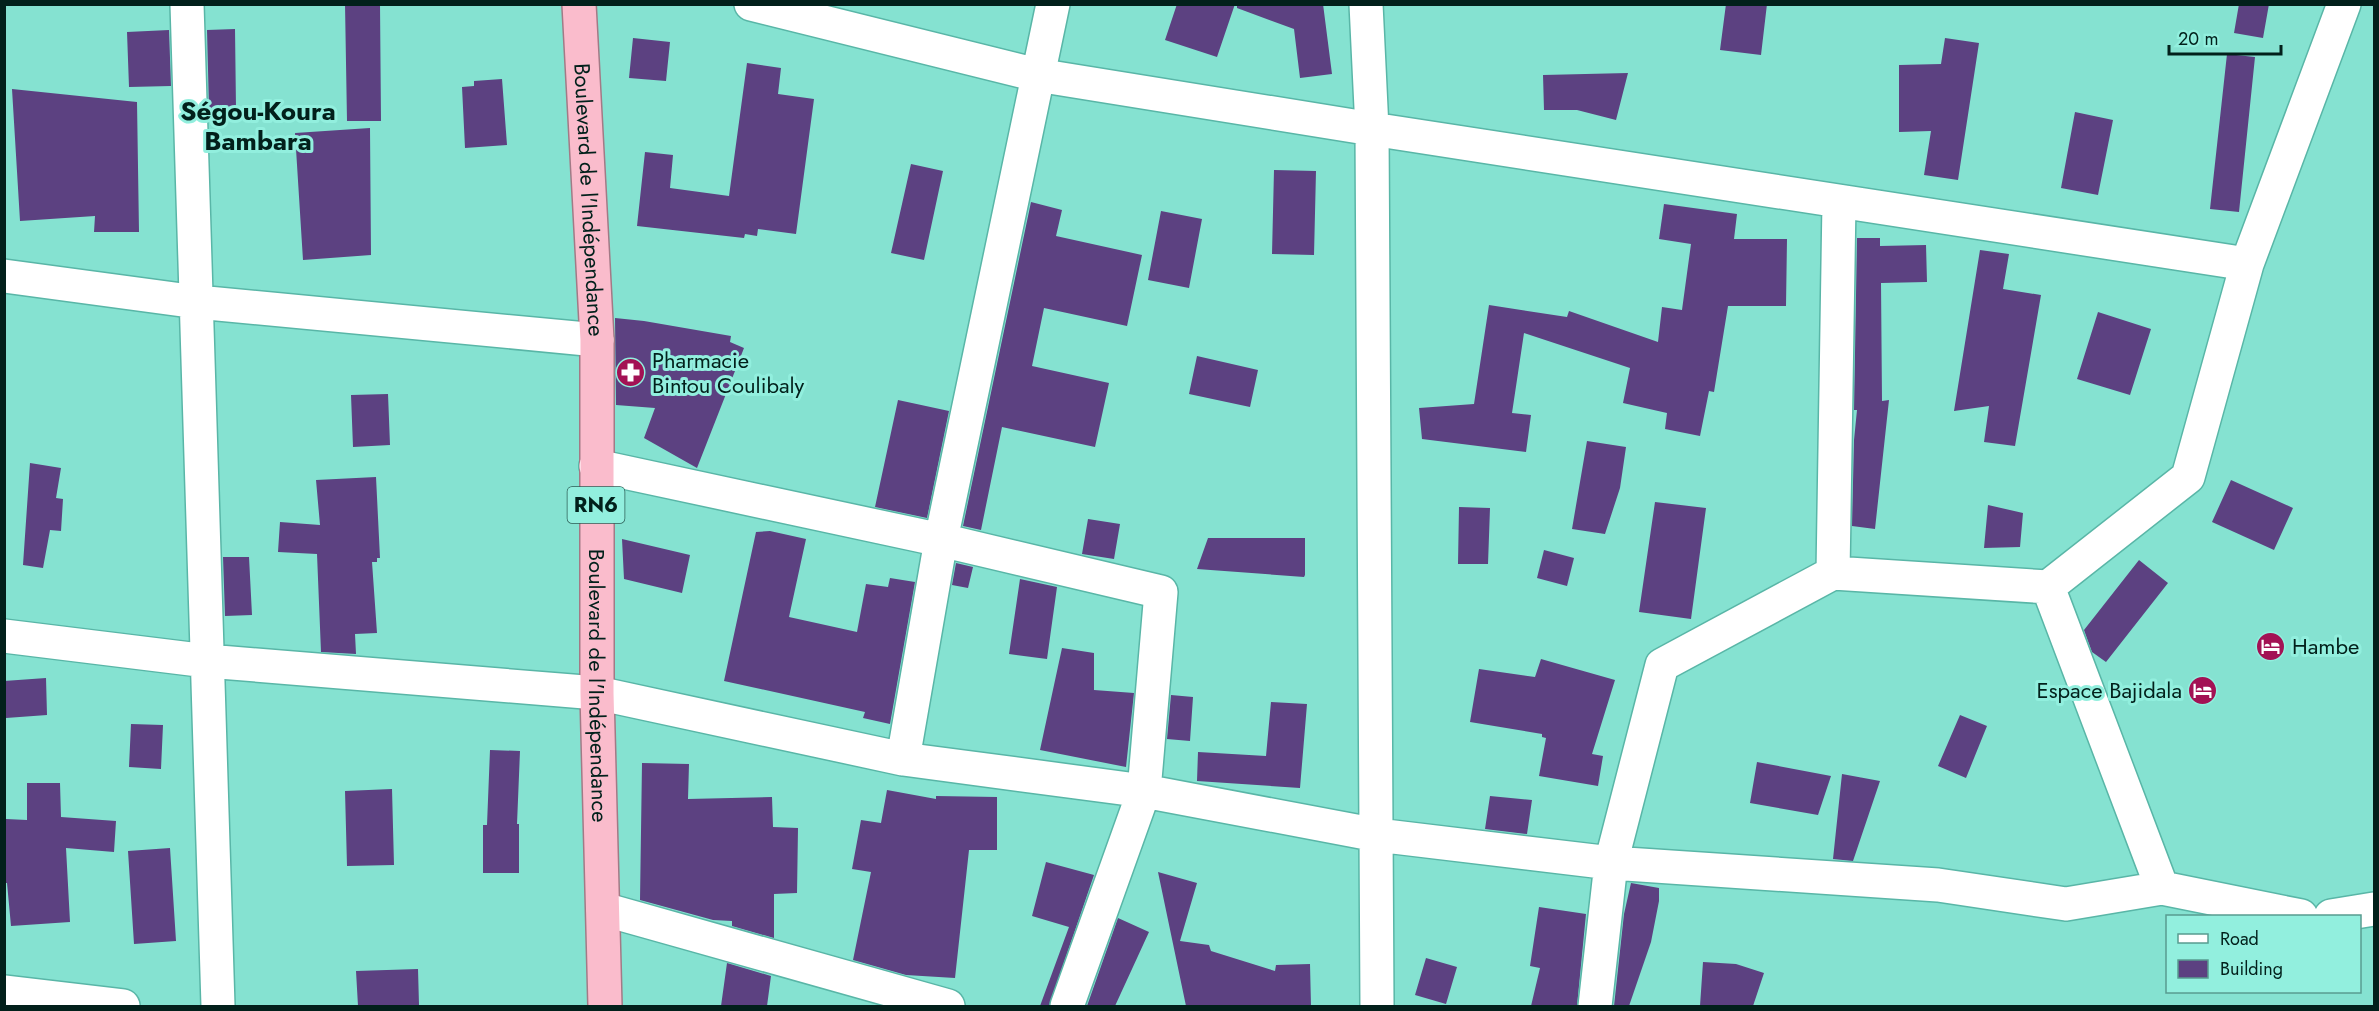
<svg xmlns="http://www.w3.org/2000/svg" width="2379" height="1011" font-family="Jost,sans-serif">
<style>
.building{fill:#5c4181}
.lines{fill:none;stroke-linecap:round;stroke-linejoin:round}
.minor-casing{stroke:#59b6a7;stroke-width:36}
.trunk-casing{stroke:#a27a86;stroke-width:36}
.minor{stroke:#fff;stroke-width:33}
.trunk{stroke:#fabccc;stroke-width:33}
.labels{text-anchor:middle;stroke-width:6;stroke-linejoin:round;paint-order:stroke}
.shield{fill:#92efde;stroke:#2d5e56;stroke-width:1.5}
.shield-label{font-size:21px;font-weight:bold;fill:#02201b}
.street-label{font-size:22px;fill:#02201b;stroke:#92efde}
.poi-label{font-size:22px;fill:#02201b;stroke:#92efde;text-anchor:start}
.quarter-label{font-size:26px;font-weight:bold;fill:#02201b;stroke:#92efde}
</style>
<rect width="100%" height="100%" fill="#85e2d1"/>
<path class="building" d="M 345,4 L 380,4 L 381,121 L 347,121 Z
M 1177,4 L 1235,4 L 1217,57 L 1165,40 Z
M 1237,4 L 1323,4 L 1332,74 L 1300,78 L 1294,29 L 1237,8 Z
M 1726,4 L 1767,4 L 1761,55 L 1720,50 Z
M 2239,4 L 2269,4 L 2263,38 L 2234,33 Z
M 235,29 L 236,109 L 209,109 L 207,30 Z
M 169,30 L 171,86 L 129,87 L 127,32 Z
M 633,38 L 670,42 L 666,81 L 629,78 Z
M 1945,38 L 1979,43 L 1958,180 L 1924,175 L 1931,131 L 1899,132 L 1899,65 L 1941,64 Z
M 2227,54 L 2255,57 L 2239,212 L 2210,209 Z
M 747,63 L 781,68 L 778,94 L 814,99 L 796,234 L 758,229 L 757,236 L 745,234 L 744,238 L 637,226 L 645,152 L 673,155 L 670,188 L 729,196 Z
M 1628,73 L 1616,120 L 1577,110 L 1544,110 L 1543,75 Z
M 502,79 L 507,145 L 465,148 L 462,87 L 474,86 L 474,81 Z
M 12,89 L 137,102 L 139,232 L 94,232 L 95,216 L 20,221 Z
M 2075,112 L 2113,120 L 2098,195 L 2061,188 Z
M 370,128 L 371,255 L 303,260 L 295,133 Z
M 911,164 L 943,171 L 924,260 L 891,253 Z
M 1274,170 L 1316,171 L 1314,255 L 1272,254 Z
M 1031,202 L 1062,210 L 1056,236 L 1142,255 L 1127,326 L 1044,308 L 1032,366 L 1109,383 L 1095,447 L 1002,427 L 981,530 L 963,526 Z
M 1664,204 L 1737,214 L 1734,239 L 1787,239 L 1786,306 L 1728,306 L 1714,392 L 1709,391 L 1700,436 L 1665,429 L 1667,413 L 1623,403 L 1630,368 L 1524,333 L 1512,413 L 1531,415 L 1526,452 L 1422,439 L 1419,408 L 1474,404 L 1489,305 L 1567,317 L 1569,311 L 1658,342 L 1662,307 L 1682,310 L 1691,244 L 1659,239 Z
M 1161,211 L 1202,219 L 1189,288 L 1148,280 Z
M 1857,238 L 1880,238 L 1880,246 L 1926,245 L 1927,282 L 1881,283 L 1882,401 L 1889,400 L 1875,529 L 1852,526 L 1854,440 L 1857,410 L 1854,410 Z
M 1980,250 L 2009,254 L 2003,289 L 2041,295 L 2015,446 L 1984,442 L 1989,406 L 1954,411 Z
M 2098,312 L 2151,329 L 2130,395 L 2077,379 Z
M 615,318 L 644,321 L 731,336 L 730,342 L 744,348 L 697,468 L 644,438 L 655,408 L 616,405 Z
M 1197,356 L 1258,370 L 1250,407 L 1189,394 Z
M 388,394 L 390,445 L 353,447 L 351,395 Z
M 898,400 L 949,411 L 927,518 L 875,507 Z
M 1587,441 L 1626,447 L 1620,488 L 1605,534 L 1572,529 Z
M 30,463 L 61,468 L 56,498 L 63,499 L 61,531 L 50,530 L 43,568 L 23,565 Z
M 376,477 L 380,558 L 377,558 L 377,562 L 372,562 L 377,633 L 355,634 L 356,654 L 321,652 L 317,554 L 278,552 L 280,522 L 320,525 L 316,480 Z
M 2231,480 L 2293,508 L 2274,550 L 2212,522 Z
M 1655,502 L 1706,508 L 1691,619 L 1639,612 Z
M 1988,505 L 2023,513 L 2020,547 L 1984,548 Z
M 1459,507 L 1490,508 L 1488,564 L 1458,564 Z
M 1088,519 L 1120,524 L 1114,559 L 1082,554 Z
M 770,531 L 806,539 L 789,617 L 857,632 L 866,584 L 888,587 L 890,578 L 915,582 L 890,724 L 863,718 L 865,712 L 724,681 L 756,532 Z
M 1208,538 L 1305,538 L 1305,575 L 1304,577 L 1197,569 Z
M 622,539 L 690,555 L 682,593 L 624,579 Z
M 1544,550 L 1574,558 L 1567,586 L 1537,578 Z
M 223,557 L 249,557 L 252,615 L 225,616 Z
M 2139,560 L 2168,583 L 2106,662 L 2092,652 L 2084,630 Z
M 956,563 L 973,567 L 968,588 L 952,585 Z
M 1020,579 L 1057,587 L 1047,659 L 1009,654 Z
M 1062,648 L 1094,653 L 1094,690 L 1134,693 L 1126,767 L 1040,750 Z
M 1541,659 L 1615,680 L 1592,754 L 1603,756 L 1598,786 L 1539,776 L 1546,738 L 1542,737 L 1542,734 L 1470,722 L 1479,669 L 1535,677 Z
M 46,678 L 47,715 L 6,718 L 4,681 Z
M 1171,695 L 1193,697 L 1190,741 L 1167,739 Z
M 1271,702 L 1307,704 L 1300,788 L 1197,781 L 1198,752 L 1266,756 Z
M 1960,715 L 1987,726 L 1966,778 L 1938,766 Z
M 131,724 L 163,725 L 161,769 L 129,767 Z
M 490,750 L 520,751 L 517,824 L 519,824 L 519,873 L 483,873 L 483,825 L 487,825 Z
M 1757,762 L 1831,776 L 1818,815 L 1750,803 Z
M 642,763 L 689,764 L 688,799 L 772,797 L 773,827 L 798,828 L 797,893 L 774,894 L 774,938 L 732,926 L 732,921 L 713,920 L 640,900 Z
M 1842,774 L 1880,781 L 1853,861 L 1833,859 Z
M 27,783 L 60,783 L 61,817 L 116,821 L 114,852 L 66,848 L 70,922 L 11,926 L 7,883 L 4,883 L 6,819 L 27,820 Z
M 392,789 L 394,865 L 347,866 L 345,791 Z
M 887,790 L 936,799 L 936,796 L 997,797 L 997,850 L 969,850 L 955,978 L 906,975 L 853,960 L 871,872 L 852,869 L 861,820 L 881,823 Z
M 1490,796 L 1532,800 L 1527,834 L 1485,829 Z
M 170,848 L 176,941 L 134,944 L 128,851 Z
M 1046,862 L 1094,875 L 1049,1006 L 1040,1006 L 1069,927 L 1032,916 Z
M 1158,872 L 1197,883 L 1180,941 L 1209,945 L 1211,951 L 1275,971 L 1276,965 L 1310,964 L 1311,1006 L 1186,1006 Z
M 1631,883 L 1659,888 L 1659,901 L 1651,942 L 1629,1006 L 1614,1006 L 1624,914 Z
M 1539,907 L 1586,914 L 1577,1006 L 1531,1006 L 1540,968 L 1530,966 Z
M 1118,918 L 1149,932 L 1115,1006 L 1087,1006 Z
M 1426,958 L 1457,967 L 1446,1004 L 1415,995 Z
M 1703,962 L 1736,964 L 1764,973 L 1753,1006 L 1700,1006 Z
M 727,963 L 771,976 L 767,1006 L 721,1006 Z
M 418,969 L 419,1005 L 358,1006 L 356,971 Z"/>
<g class="lines">
<defs>
<path id="minor" d="M 187,4 L 218,1006
M 751,4 L 1037,75 L 1372,129 L 2247,264
M 1366,4 L 1372,129 L 1377,1006
M 4,276 L 197,302 L 597,340
M 596,466 L 941,540 L 1161,592 L 1144,791 L 1067,1006
M 1833,573 L 1839,202
M 2048,587 L 2162,888
M 4,636 L 207,661 L 597,693 L 903,759 L 1144,791 L 1377,835 L 1611,863 L 1938,885 L 2066,904 L 2162,888 L 2301,916
M 903,759 L 941,540 L 1053,4
M 603,909 L 948,1006
M 2331,916 L 2374,909
M 4,992 L 123,1006
M 1595,1006 L 1611,863 L 1662,665 L 1833,573 L 2048,587 L 2188,477 L 2247,264 L 2344,4"/>
<g id="trunk">
<path id="s1" d="M 579,4 L 597,340 L 597,693 L 605,1006"/>
</g>
</defs>
<use href="#minor" class="minor-casing"/>
<use href="#trunk" class="trunk-casing"/>
<use href="#minor" class="minor"/>
<use href="#trunk" class="trunk"/>
</g>
<defs>
<symbol id="pharmacy-disc" viewBox="-11 -11 22 22"><circle r="9.5" fill="#a31154" stroke="#92efde"/><path d="M-2-6h4v4h4v4h-4v4h-4v-4h-4v-4h4Z" fill="#fff"/></symbol>
<symbol id="hotel-disc" viewBox="-11 -11 22 22"><circle r="9.5" fill="#a31154" stroke="#92efde"/><path d="M-6-4.5h1.5V1H6V5H4.5V3h-9V5H-6ZM-4 0a1.8 1.8 0 1 1 3.6 0ZM.5 0V-2.5h3Q6-2.5 6 0Z" fill="#fff"/></symbol>
</defs>
<g fill-rule="evenodd">
<use href="#pharmacy-disc" x="614" y="356" width="33" height="33"/>
<use href="#hotel-disc" x="2254" y="630" width="33" height="33"/>
<use href="#hotel-disc" x="2186" y="674" width="33" height="33"/>
</g>
<g class="labels">
<rect class="shield" x="567.5" y="487" width="57" height="36" rx="4.5"/>
<g class="shield-label">
<text x="596" y="512">RN6</text>
</g>
<g class="street-label">
<text dy="8" stroke="none"><textPath href="#s1" startOffset="196">Boulevard de l'Indépendance</textPath></text>
<text dy="8" stroke="none"><textPath href="#s1" startOffset="682">Boulevard de l'Indépendance</textPath></text>
</g>
<g class="poi-label">
<text x="652" y="368">Pharmacie<tspan x="652" dy="25">Bintou Coulibaly</tspan></text>
<text x="2292" y="654">Hambe</text>
<text x="2182" y="698" text-anchor="end">Espace Bajidala</text>
</g>
<g class="quarter-label">
<text x="258" y="120">Ségou-Koura<tspan x="258" dy="30">Bambara</tspan></text>
</g>
</g>
<rect width="2379" height="1011" fill="none" stroke="#02201b" stroke-width="12"/>
<rect x="2166" y="915" width="195" height="78" fill="#92efde" stroke="#589c90" stroke-width="1.5"/>
<rect x="2178" y="934" width="30" height="9" fill="#ffffff" stroke="#589c90" stroke-width="1.5"/>
<text x="2220" y="945" font-size="18" fill="#02201b">Road</text>
<rect x="2178" y="960" width="30" height="18" fill="#5c4181" stroke="#589c90" stroke-width="1.5"/>
<text x="2220" y="975" font-size="18" fill="#02201b">Building</text>
<path d="M2169 45v9h112v-9" fill="none" stroke="#02201b" stroke-width="3"/>
<text x="2178" y="45" font-size="18" fill="#02201b" stroke="#92efde" stroke-width="4.5" paint-order="stroke">20 m</text>
</svg>
